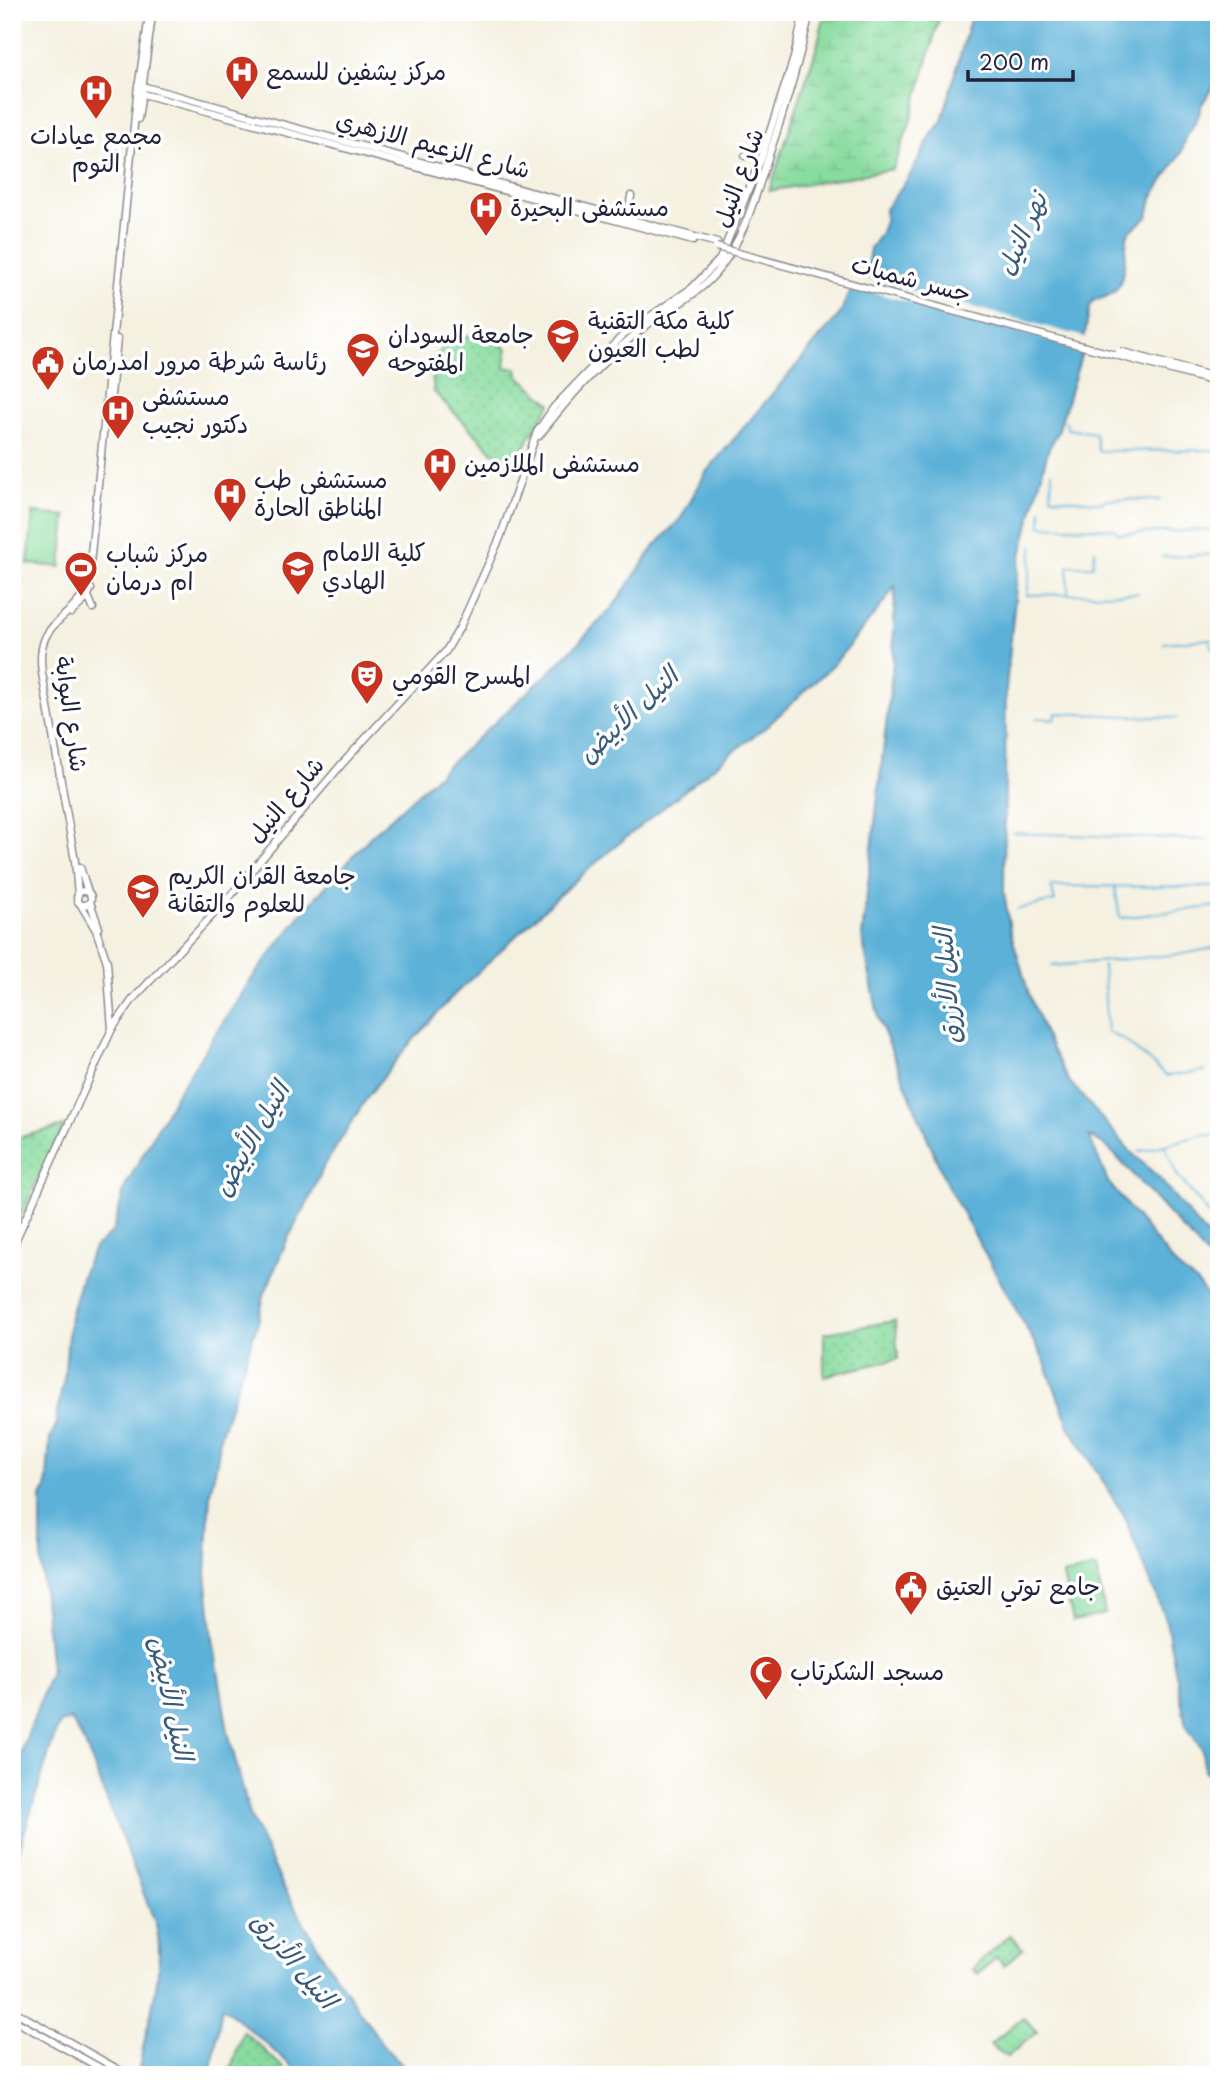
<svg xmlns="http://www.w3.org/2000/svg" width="1231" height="2087" font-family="'Playpen Sans','Playpen Sans Arabic',sans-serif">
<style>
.wetland{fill:url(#wetland-marsh);stroke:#557f6d;stroke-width:2}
.park{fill:url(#park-dots);stroke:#557f6d;stroke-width:2}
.garden{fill:#88dc9f;stroke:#557f6d;stroke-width:2}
.water{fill:#5cb1d8;stroke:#3f6a8a;stroke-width:2}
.pier{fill:#f5f1e1}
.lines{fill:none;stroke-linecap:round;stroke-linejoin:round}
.stream{stroke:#5cb1d8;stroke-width:2}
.secondary-casing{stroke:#8c8a8e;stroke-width:8}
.primary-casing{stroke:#8c8a8e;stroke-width:9}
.secondary{stroke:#fff;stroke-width:5}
.primary{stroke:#fff;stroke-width:6}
.primary-bridge-casing{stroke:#8c8a8e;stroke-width:9;stroke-linecap:butt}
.primary-bridge{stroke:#fff;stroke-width:6}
.labels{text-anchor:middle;stroke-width:7;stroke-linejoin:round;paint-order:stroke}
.poi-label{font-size:24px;fill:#22223b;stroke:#fff;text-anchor:start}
.street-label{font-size:24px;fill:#22223b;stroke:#fff}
.water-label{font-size:26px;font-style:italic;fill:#395b7a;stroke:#fff}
</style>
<defs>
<pattern id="wetland-marsh" width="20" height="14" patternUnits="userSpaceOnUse" patternTransform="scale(1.75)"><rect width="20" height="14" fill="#88dc9f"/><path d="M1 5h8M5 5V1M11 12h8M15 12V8" fill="none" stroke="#75bc8a"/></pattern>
<pattern id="park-dots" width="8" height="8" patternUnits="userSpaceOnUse" patternTransform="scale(1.75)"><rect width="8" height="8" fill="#88dc9f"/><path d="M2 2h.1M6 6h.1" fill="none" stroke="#75bc8a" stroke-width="1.8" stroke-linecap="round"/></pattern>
</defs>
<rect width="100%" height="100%" fill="#fff"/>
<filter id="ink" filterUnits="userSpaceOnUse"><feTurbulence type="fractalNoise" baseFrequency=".0143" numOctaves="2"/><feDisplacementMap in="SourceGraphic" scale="14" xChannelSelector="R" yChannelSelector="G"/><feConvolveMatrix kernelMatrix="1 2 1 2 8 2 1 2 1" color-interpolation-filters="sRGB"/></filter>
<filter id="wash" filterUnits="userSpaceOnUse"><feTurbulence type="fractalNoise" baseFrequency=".00686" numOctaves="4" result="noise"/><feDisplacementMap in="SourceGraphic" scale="28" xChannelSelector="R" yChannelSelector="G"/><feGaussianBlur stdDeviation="1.57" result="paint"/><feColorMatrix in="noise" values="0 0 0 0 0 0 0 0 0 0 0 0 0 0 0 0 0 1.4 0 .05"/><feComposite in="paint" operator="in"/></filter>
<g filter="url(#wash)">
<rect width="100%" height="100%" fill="#f5f1e1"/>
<path class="wetland" d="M 825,12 L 941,12 L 910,123 L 893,169 L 769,191 L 817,47 Z"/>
<path class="park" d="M 477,334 L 491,337 L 507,349 L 505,368 L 517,368 L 518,375 L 551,404 L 529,438 L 516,470 L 494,453 L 434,392 L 431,363 C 443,344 455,337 477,334 Z
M 64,1126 L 12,1233 L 12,1139 Z
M 895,1321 L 898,1359 L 824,1376 L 824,1333 Z
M 1010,1935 L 1023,1949 L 1004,1966 L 997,1957 L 978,1974 L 972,1969 Z
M 1023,2017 L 1037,2032 L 1007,2057 L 990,2045 Z
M 243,2031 L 291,2075 L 229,2075 Z"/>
<path class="garden" d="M 33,513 L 66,516 L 61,567 L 28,564 Z
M 1096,1568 L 1105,1614 L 1073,1621 L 1063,1575 Z"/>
<path class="water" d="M 972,12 L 1219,12 L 1219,77 L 1201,106 L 1199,115 L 1186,138 L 1181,153 L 1152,198 L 1148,216 L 1128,233 C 1122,261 1131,295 1094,300 L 1090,306 L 1081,356 L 1058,432 L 1048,450 L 1018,567 L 1006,689 L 1004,892 L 1010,930 L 1029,994 L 1047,1039 L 1068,1080 L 1132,1153 L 1158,1177 L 1219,1251 L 1219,1269 L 1115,1155 L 1104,1144 L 1089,1136 L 1108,1182 L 1177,1267 L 1195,1281 L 1219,1310 L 1219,1783 L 1204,1770 L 1202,1749 L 1186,1726 L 1166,1621 L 1124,1516 L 1069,1426 L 1044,1360 L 946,1183 L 879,1020 L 862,937 L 893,664 L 895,586 L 886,600 L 834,664 L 766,727 L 731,753 L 606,854 L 557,897 L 453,996 L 407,1047 L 368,1096 L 323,1168 L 309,1200 L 287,1240 L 264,1295 L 259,1319 L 220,1437 L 218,1457 L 210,1493 L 206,1574 L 213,1639 L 228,1732 L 250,1816 L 283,1886 L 327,1963 L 385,2048 L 413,2075 L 302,2075 L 222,2006 L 211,2075 L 138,2075 C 145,2025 167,1974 156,1925 L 85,1744 L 71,1720 L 61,1723 L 56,1731 L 12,1872 L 12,1778 L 51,1671 L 41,1566 L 41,1497 L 46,1490 L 50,1438 L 58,1421 L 56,1417 L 64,1379 L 70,1316 L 82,1274 L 94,1248 L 113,1231 L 125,1187 L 175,1096 L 250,981 L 303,912 L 370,837 L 554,668 L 612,608 L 655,546 L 681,518 L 706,472 L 840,314 L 847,297 L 867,268 L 870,248 L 880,235 L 885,221 L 885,209 L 909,177 L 932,134 L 942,121 Z"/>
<path class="pier" d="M 857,276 L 1088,338 L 1086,350 L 850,286 Z"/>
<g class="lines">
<path class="stream" d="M 945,12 L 947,13
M 1066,421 L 1067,429 L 1095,433 L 1098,451 L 1219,450
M 1052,472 L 1051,496 L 1058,498 L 1102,503 L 1106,499 L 1160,500
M 1041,510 L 1041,526 L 1114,529 L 1118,534 L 1219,529
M 1033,545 L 1027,595 L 1138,593
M 1161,557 L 1219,554
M 1068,594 L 1068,566 L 1093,566 L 1095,550
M 1164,643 L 1210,639 L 1212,648 L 1219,647
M 1036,718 L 1055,719 L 1056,713 L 1177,718
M 1012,833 L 1209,840
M 1115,888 L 1120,918 L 1219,906
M 1018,909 L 1055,901 L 1051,886 L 1219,887
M 1052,966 L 1183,954 L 1219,947
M 1103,966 L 1107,1032 L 1124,1040 L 1167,1076 L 1206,1071
M 1165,1146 L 1177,1175 L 1219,1226
M 1139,1152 L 1205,1134 L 1219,1136"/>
</g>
</g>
<g filter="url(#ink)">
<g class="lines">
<defs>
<path id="secondary" d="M 138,85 L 148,19
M 143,86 L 153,12"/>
<path id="primary" d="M 139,93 L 693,241
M 138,119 L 143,86
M 745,156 L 758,146 L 767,136
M 631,196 L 629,209 L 634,220
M 110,404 L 117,339
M 539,436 C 568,398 601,362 638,332 C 662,312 693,299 714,275 C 744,241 755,197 769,155 C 785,108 799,61 810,12
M 88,596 L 93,608
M 71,613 L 85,600 L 91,589
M 80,867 L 88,892
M77 898a7 7 0 1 1 14 0a7 7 0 1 1-14 0Z
M 78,895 L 75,861 L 42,673 C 34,617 74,623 88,584 L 138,85 L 717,243
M 90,902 L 99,928
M 81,905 L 96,930 L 107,962 L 112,1029
M 12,1248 L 112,1029 L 133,999 L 227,900 L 341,765 L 446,651 L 460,627 L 500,538 L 537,432 L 554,407 L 624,334 L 692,288 L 720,259 L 761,159 L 794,58 L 804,12
M 12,2010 L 128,2075
M 12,2019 L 113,2075"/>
</defs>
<use href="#secondary" class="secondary-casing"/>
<use href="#primary" class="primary-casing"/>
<use href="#secondary" class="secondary"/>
<use href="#primary" class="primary"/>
<defs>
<path id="primary-bridge" d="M 716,247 L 1219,383
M 1119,351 L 1219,378"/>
</defs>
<use href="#primary-bridge" class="primary-bridge-casing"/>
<use href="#primary-bridge" class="primary-bridge"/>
</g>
</g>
<defs>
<symbol id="hospital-pin" viewBox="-11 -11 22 30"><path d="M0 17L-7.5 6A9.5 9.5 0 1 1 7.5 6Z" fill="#c8321e" stroke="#fff"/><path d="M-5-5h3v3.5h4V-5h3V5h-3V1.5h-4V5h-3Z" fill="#fff"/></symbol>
<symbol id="university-pin" viewBox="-11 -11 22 30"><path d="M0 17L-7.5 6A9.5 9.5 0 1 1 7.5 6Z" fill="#c8321e" stroke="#fff"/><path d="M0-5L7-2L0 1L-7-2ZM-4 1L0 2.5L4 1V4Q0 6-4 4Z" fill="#fff"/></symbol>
<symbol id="civic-pin" viewBox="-11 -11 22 30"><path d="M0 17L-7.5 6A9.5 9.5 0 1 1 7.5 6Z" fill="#c8321e" stroke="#fff"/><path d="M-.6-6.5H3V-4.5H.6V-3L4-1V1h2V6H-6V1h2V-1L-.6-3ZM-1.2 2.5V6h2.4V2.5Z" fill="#fff"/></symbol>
<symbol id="stadium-pin" viewBox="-11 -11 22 30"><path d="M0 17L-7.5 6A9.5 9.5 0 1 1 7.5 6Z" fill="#c8321e" stroke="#fff"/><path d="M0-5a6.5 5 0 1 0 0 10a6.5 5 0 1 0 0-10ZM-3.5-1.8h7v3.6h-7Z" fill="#fff"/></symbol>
<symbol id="theatre-pin" viewBox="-11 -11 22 30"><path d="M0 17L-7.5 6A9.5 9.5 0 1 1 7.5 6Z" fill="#c8321e" stroke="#fff"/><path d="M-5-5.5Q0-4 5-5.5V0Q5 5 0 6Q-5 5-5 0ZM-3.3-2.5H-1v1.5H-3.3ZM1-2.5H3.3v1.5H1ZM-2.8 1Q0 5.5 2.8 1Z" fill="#fff"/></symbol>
<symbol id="mosque-pin" viewBox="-11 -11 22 30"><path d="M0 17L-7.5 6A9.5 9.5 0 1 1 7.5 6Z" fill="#c8321e" stroke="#fff"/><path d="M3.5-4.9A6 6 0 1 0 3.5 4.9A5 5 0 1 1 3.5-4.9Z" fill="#fff"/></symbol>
</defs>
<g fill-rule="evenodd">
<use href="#hospital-pin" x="223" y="53" width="38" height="52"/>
<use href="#hospital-pin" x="77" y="72" width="38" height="52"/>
<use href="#hospital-pin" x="467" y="189" width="38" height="52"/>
<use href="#university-pin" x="544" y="316" width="38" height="52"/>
<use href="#university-pin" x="344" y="330" width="38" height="52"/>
<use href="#civic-pin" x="29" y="343" width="38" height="52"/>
<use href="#hospital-pin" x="99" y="392" width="38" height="52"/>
<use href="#hospital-pin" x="421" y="445" width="38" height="52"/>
<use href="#hospital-pin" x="211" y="475" width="38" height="52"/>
<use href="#university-pin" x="279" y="548" width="38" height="52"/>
<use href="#stadium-pin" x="62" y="549" width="38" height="52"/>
<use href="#theatre-pin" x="348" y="657" width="38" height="52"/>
<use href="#university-pin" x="124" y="871" width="38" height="52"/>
<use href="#civic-pin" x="892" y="1568" width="38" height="52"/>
<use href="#mosque-pin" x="747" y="1653" width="38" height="52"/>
</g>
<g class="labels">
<g class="poi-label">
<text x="266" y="80">مركز يشفين للسمع</text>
<text x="96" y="144" text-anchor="middle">مجمع عيادات<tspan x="96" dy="28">التوم</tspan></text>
<text x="510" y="216">مستشفى البحيرة</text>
<text x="588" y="329">كلية مكة التقنية<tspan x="588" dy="28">لطب العيون</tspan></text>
<text x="388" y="343">جامعة السودان<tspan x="388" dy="28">المفتوحه</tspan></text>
<text x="72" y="370">رئاسة شرطة مرور امدرمان</text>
<text x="142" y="405">مستشفى<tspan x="142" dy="28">دكتور نجيب</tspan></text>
<text x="464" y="472">مستشفى الملازمين</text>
<text x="254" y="488">مستشفى طب<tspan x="254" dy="28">المناطق الحارة</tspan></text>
<text x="322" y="561">كلية الامام<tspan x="322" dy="28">الهادي</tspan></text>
<text x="106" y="562">مركز شباب<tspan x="106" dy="28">ام درمان</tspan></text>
<text x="392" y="684">المسرح القومي</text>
<text x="168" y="884">جامعة القران الكريم<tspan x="168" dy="28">للعلوم والتقانة</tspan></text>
<text x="936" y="1595">جامع توتي العتيق</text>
<text x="790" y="1680">مسجد الشكرتاب</text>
</g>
<g class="street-label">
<text transform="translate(433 145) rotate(15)" y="8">شارع الزعيم الازهري</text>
<text transform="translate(739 178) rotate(-70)" y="8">شارع النيل</text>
<text transform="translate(911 279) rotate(15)" y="8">جسر شمبات</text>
<text transform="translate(71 714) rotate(82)" y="8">شارع البوابة</text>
<text transform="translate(286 800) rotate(-50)" y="8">شارع النيل</text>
</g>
<g class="water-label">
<text transform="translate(1022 234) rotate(-66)" y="9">نهر النيل</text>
<text transform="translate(628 715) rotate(-43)" y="9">النيل الأبيض</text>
<text transform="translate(947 986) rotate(-94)" y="9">النيل الأزرق</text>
<text transform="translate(251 1139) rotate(-60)" y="9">النيل الأبيض</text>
<text transform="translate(171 1698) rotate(78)" y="9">النيل الأبيض</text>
<text transform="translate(294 1960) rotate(50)" y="9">النيل الأزرق</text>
</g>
</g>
<rect width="1231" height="2087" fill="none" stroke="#fff" stroke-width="42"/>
<path d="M968 70v10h105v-10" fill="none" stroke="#22223b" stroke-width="3.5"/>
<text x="979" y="70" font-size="21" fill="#22223b" stroke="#ffffff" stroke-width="5" paint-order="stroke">200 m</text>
</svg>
